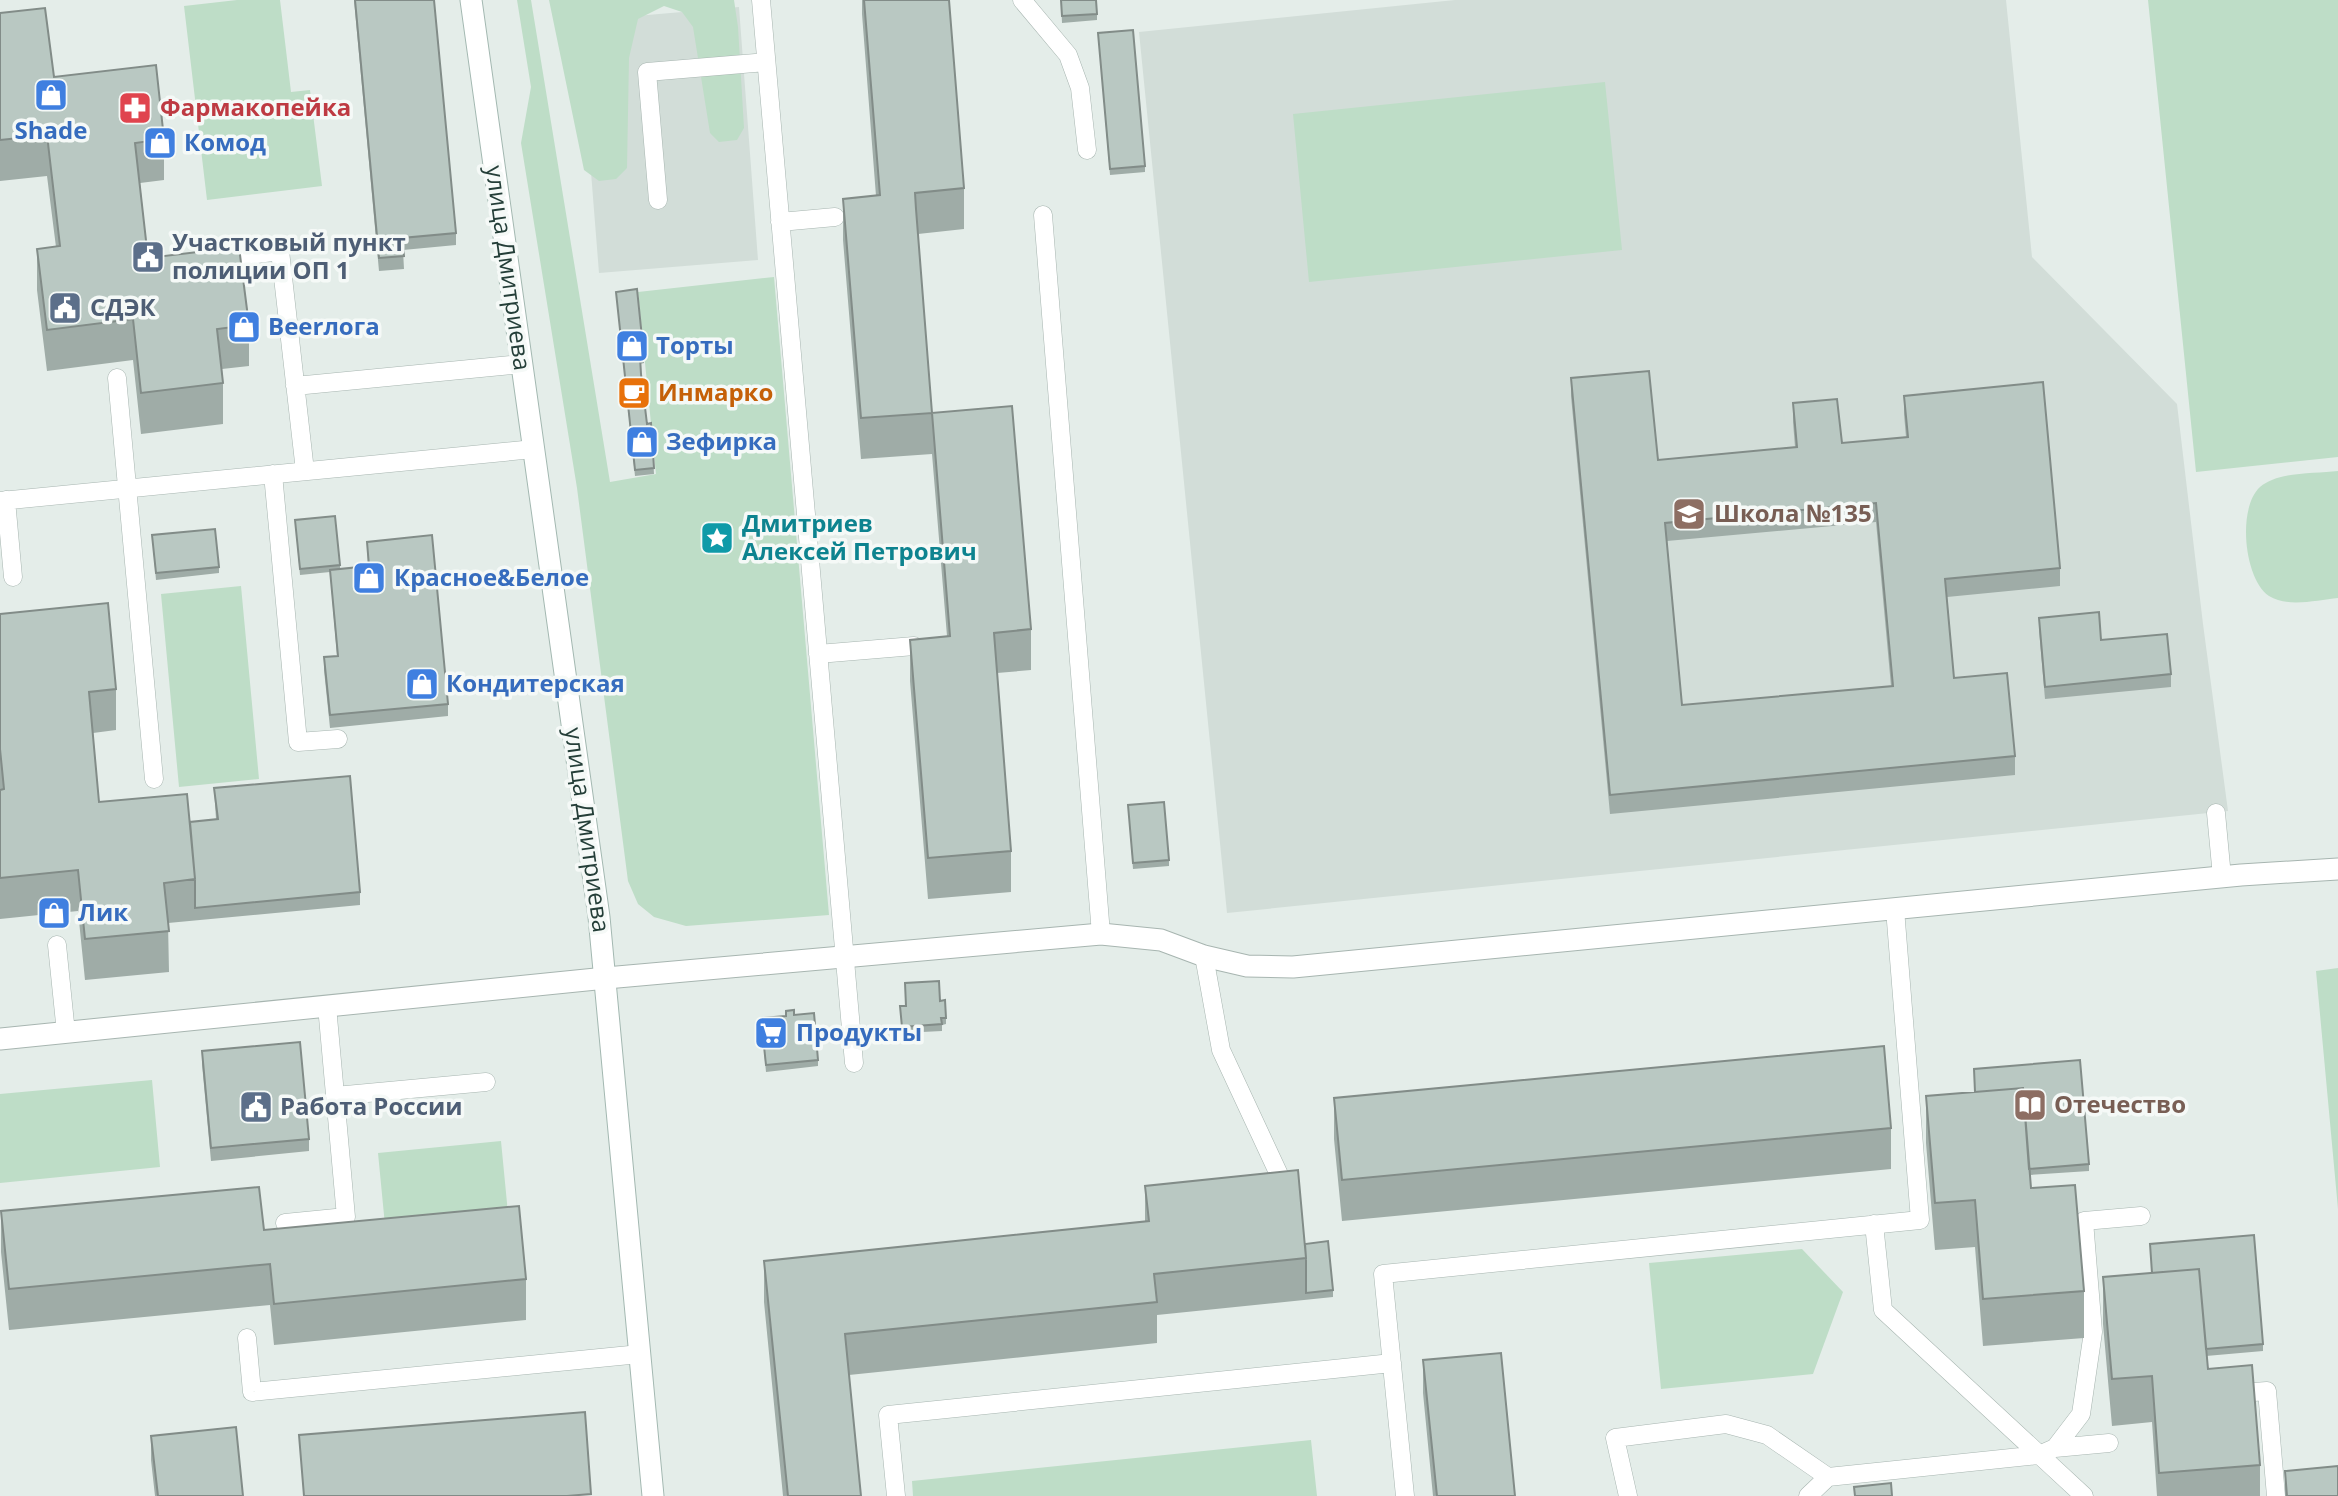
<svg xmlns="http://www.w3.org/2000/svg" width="2338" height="1496" font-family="'Open Sans',sans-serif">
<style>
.built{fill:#d2ddd8}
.green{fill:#beddc7}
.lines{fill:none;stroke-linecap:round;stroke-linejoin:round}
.service-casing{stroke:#a7b5b0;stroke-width:19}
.minor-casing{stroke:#a7b5b0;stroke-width:23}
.tertiary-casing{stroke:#a7b5b0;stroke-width:23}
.secondary-casing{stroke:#a3b8b1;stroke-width:23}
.service{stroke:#fff;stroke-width:18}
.minor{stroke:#fff;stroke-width:21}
.tertiary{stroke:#fff;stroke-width:21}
.secondary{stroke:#fff;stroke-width:21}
.wall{fill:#9faca7;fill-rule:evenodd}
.building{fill:#b9c8c2;stroke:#828c88;stroke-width:2;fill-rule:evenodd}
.labels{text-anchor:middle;stroke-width:7;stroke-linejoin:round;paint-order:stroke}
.health-label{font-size:24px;font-weight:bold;fill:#be3a42;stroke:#f5f9f7;text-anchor:start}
.shop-label{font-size:24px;font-weight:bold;fill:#366cbe;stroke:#f5f9f7;text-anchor:start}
.service-label{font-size:24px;font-weight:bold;fill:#4e5e75;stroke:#f5f9f7;text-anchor:start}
.street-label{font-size:24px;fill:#243e38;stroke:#f5f9f7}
.food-label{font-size:24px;font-weight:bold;fill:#c56008;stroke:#f5f9f7;text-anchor:start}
.education-label{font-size:24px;font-weight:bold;fill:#785e54;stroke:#f5f9f7;text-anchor:start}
.culture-label{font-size:24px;font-weight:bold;fill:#0d838f;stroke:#f5f9f7;text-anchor:start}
</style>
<rect width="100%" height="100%" fill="#e4ede9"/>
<path class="built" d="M 1455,0 L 2006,0 L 2032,257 L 2177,404 L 2203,624 L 2228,811 L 1227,913 L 1139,32 Z
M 739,7 L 758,260 L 599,273 L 579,21 Z"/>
<path class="green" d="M 237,0 L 280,0 L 291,92 L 310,90 L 322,186 L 207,200 L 184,6 Z
M 517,0 L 531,0 L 610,482 L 656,474 L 638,292 L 774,277 L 829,915 L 686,926 L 654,917 L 638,904 L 628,881 L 577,488 L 521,143 L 531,87 Z
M 549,0 L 734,0 L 738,27 L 744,128 L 737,140 L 719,142 L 710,133 L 693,27 L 682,12 L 664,6 L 638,19 L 629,58 L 627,168 L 616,179 L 599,181 L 584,170 Z
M 2148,0 L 2338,0 L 2338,457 L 2196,472 Z
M 1605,82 L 1622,250 L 1309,282 L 1293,114 Z
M 2338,471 L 2338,598 C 2317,600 2288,608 2269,596 C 2244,579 2237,508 2260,487 C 2278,471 2315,474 2338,471 Z
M 241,586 L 259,779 L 179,787 L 161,594 Z
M 2338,968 L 2338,1209 L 2316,971 Z
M 152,1080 L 160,1167 L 0,1183 L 0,1094 Z
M 501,1141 L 510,1234 L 387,1246 L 378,1153 Z
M 1802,1249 L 1843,1292 L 1813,1374 L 1661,1389 L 1649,1263 Z
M 1311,1440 L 1317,1496 L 913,1496 L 912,1481 Z"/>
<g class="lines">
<defs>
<path id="service" d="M 761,0 L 854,1063
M 1022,0 L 1068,55 L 1080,88 L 1087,150
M 658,200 L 647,72 L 766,62
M 1043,215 L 1101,934
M 780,222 L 835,217
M 218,259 L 280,251 L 305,471
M 117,378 L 154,779
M 295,386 L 522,364
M 273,474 L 298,742 L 338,739
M 6,500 L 13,577
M 0,501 L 534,449
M 818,654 L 914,646
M 2216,813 L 2222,877
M 57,945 L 66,1033
M 1204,956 L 1221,1050 L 1282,1181
M 335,1096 L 486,1082
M 285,1223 L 346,1217 L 327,1006
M 1874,1224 L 1883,1310 L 2084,1496
M 247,1338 L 252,1392 L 640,1354
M 2240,1393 L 2267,1391 L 2276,1496
M 2055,1448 L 2109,1443
M 896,1496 L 888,1415 L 1392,1363
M 1405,1496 L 1383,1274 L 1920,1220 L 1895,909
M 1628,1496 L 1615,1438 L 1726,1424 L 1767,1435 L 1828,1477
M 1808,1496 L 1828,1477 L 2039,1455 L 2055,1448 L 2081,1414 L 2093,1332 L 2084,1221 L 2141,1216"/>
<path id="minor" d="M 606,978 L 1101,934 L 1161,940 L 1204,956 L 1247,966 L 1293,967 L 2241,875 L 2338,869"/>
<path id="tertiary" d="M 0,1039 L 606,978"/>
<path id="secondary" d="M 471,0 L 599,917 L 653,1496"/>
</defs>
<use href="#service" class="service-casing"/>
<use href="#minor" class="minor-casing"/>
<use href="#tertiary" class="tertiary-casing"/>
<use href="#secondary" class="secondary-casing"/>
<use href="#service" class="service"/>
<use href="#minor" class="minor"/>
<use href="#tertiary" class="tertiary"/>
<use href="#secondary" class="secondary"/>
</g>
<path class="wall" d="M 354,0 L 434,0 L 456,233 L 456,245 L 403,250 L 404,269 L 379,271 Z
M 862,0 L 949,0 L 964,188 L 964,229 L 918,234 L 932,413 L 1031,629 L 1031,670 L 997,673 L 1011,851 L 1011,892 L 928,899 L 910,681 L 910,640 L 947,636 L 932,454 L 861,459 L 843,240 L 843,199 L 876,196 L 862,14 Z
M 1061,0 L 1097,14 L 1097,20 L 1062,23 Z
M 0,13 L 54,77 L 164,139 L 164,180 L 140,183 L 148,258 L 249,325 L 249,366 L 222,369 L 223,383 L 223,424 L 141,434 L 133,360 L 47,371 L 37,290 L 37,249 L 56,247 L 47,176 L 0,181 Z
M 1098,33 L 1145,166 L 1145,172 L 1110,175 Z
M 616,292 L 644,357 L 644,363 L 640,364 L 647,424 L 651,423 L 654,474 L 635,476 Z
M 1571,378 L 1658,460 L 1795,447 L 1793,422 L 1793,403 L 1842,443 L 1906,437 L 1904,414 L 1904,396 L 2060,568 L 2060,586 L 1947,597 L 1954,678 L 2015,756 L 2015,775 L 1610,814 L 1571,396 ZM 1876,522 L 1891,686 L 1682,705 L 1667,541 Z
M 295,520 L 340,565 L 340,569 L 368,566 L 367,542 L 448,704 L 448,716 L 330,728 L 324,670 L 324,657 L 337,656 L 330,572 L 300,575 Z
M 152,535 L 219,567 L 219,573 L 156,580 Z
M 0,614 L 116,689 L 116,730 L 93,733 L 99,802 L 190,822 L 216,819 L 214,788 L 360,892 L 360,905 L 168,923 L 169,972 L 85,980 L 78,911 L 0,919 Z
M 2039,618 L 2101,640 L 2171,674 L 2171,687 L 2045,699 L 2039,630 Z
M 1128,805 L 1169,860 L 1169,866 L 1133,869 Z
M 940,1001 L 946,1018 L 946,1024 L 942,1025 L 942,1031 L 902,1033 L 900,1006 Z
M 786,1011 L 794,1015 L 818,1060 L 818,1066 L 766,1072 L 761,1018 L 786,1016 Z
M 202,1051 L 309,1139 L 309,1151 L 211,1161 L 202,1064 Z
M 1974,1076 L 2089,1164 L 2089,1171 L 2030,1175 L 2031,1188 L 2084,1291 L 2084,1338 L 1983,1346 L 1975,1247 L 1935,1250 L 1926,1143 L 1926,1096 L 1975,1092 Z
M 1334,1098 L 1891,1128 L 1891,1169 L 1342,1221 L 1334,1139 Z
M 1145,1186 L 1305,1244 L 1333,1290 L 1333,1297 L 1157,1315 L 1157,1343 L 849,1375 L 861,1496 L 783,1496 L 764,1302 L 764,1261 L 1145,1222 Z
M 1,1211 L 264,1230 L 526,1279 L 526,1320 L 274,1345 L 270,1305 L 9,1330 L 1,1252 Z
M 2103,1277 L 2263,1344 L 2263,1351 L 2206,1356 L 2208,1369 L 2260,1465 L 2260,1496 L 2157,1496 L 2152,1422 L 2112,1426 L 2103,1324 Z
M 1423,1360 L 1515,1496 L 1433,1496 L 1423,1393 Z
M 151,1436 L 243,1496 L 155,1496 L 151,1460 Z
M 2285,1471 L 2338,1496 L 2285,1496 Z"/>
<path class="building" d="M 355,0 L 434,0 L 456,233 L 402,238 L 404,256 L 379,258 Z
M 864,0 L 949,0 L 964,188 L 915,193 L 916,209 L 932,413 L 1012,406 L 1031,629 L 994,633 L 1011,851 L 928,858 L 910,640 L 950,636 L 932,413 L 861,418 L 843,199 L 880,195 Z
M 1061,0 L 1096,0 L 1097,14 L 1062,16 Z
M 45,8 L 54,77 L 156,65 L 164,139 L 135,143 L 148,258 L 239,247 L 249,325 L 217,329 L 223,383 L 141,393 L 133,319 L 47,330 L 37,249 L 60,246 L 47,135 L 0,140 L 0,13 Z
M 1133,30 L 1145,166 L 1110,169 L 1098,33 Z
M 637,289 L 644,357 L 640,357 L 641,374 L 647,424 L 651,423 L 654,468 L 635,470 L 616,292 Z
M 1649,371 L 1658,460 L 1797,447 L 1793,403 L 1837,399 L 1842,443 L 1908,437 L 1904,396 L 2043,382 L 2060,568 L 1945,579 L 1954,678 L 2007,673 L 2015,756 L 1610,795 L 1571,378 ZM 1876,503 L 1893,686 L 1682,705 L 1665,523 Z
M 335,516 L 340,565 L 300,569 L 295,520 Z
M 215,529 L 219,567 L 156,573 L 152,535 Z
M 432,535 L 448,704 L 330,715 L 324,657 L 338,656 L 330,570 L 369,566 L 367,542 Z
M 108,603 L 116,689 L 89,692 L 99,802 L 187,794 L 195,879 L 164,883 L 169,931 L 85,939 L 78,870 L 0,878 L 0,790 L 4,789 L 0,749 L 0,614 Z
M 2099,612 L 2101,640 L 2167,634 L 2171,674 L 2045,687 L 2039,618 Z
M 350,776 L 360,892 L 195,908 L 195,879 L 190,822 L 218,819 L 214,788 Z
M 1164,802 L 1169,860 L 1133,863 L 1128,805 Z
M 939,981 L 940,1001 L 945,1000 L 946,1018 L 941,1018 L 942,1024 L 902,1027 L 900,1006 L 906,1006 L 905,983 Z
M 794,1010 L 794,1015 L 814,1013 L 818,1060 L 766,1065 L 761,1018 L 786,1016 L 786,1011 Z
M 300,1042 L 309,1139 L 211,1148 L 202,1051 Z
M 1884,1046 L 1891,1128 L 1342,1180 L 1334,1098 Z
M 2080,1060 L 2089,1164 L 2029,1169 L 2023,1088 L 1975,1092 L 1974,1069 Z
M 2023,1088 L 2031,1188 L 2075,1185 L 2084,1291 L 1983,1299 L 1975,1200 L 1935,1203 L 1926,1096 Z
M 1298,1170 L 1306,1258 L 1154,1274 L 1157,1302 L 845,1334 L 861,1496 L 788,1496 L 764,1261 L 1149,1221 L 1145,1186 Z
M 259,1187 L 264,1230 L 519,1206 L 526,1279 L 274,1304 L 270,1264 L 9,1289 L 1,1211 Z
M 2254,1235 L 2263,1344 L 2206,1349 L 2199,1269 L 2152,1273 L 2150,1244 Z
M 1328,1241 L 1333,1290 L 1306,1293 L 1306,1258 L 1305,1244 Z
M 2199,1269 L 2208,1369 L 2252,1365 L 2260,1465 L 2159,1473 L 2152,1376 L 2112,1379 L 2103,1277 Z
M 1501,1353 L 1515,1496 L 1437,1496 L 1423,1360 Z
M 585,1412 L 591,1494 L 567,1496 L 304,1496 L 299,1435 Z
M 236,1427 L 243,1496 L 158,1496 L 151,1436 Z
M 2338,1466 L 2338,1496 L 2287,1496 L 2285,1471 Z
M 1891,1483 L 1892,1496 L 1855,1496 L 1854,1487 Z"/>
<defs>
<symbol id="shop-square" viewBox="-11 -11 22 22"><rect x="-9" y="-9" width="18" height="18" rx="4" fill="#3f7fe0" stroke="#f5f9f7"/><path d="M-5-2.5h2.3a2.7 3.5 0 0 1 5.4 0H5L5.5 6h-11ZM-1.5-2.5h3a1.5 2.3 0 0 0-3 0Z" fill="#fff"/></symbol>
<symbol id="pharmacy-square" viewBox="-11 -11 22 22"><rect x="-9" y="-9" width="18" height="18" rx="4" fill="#e0444e" stroke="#f5f9f7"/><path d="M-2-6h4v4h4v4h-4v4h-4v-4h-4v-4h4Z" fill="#fff"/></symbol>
<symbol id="civic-square" viewBox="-11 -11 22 22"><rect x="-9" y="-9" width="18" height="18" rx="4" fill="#5c6f8a" stroke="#f5f9f7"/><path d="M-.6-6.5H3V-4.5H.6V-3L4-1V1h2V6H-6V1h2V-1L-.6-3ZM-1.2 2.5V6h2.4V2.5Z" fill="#fff"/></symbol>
<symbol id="cafe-square" viewBox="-11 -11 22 22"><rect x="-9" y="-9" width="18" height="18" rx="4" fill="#e8710a" stroke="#f5f9f7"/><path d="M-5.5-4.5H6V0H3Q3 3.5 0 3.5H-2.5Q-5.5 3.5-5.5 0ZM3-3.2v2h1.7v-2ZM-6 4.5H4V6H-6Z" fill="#fff"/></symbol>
<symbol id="school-square" viewBox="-11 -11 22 22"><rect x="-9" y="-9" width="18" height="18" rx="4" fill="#8d6e63" stroke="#f5f9f7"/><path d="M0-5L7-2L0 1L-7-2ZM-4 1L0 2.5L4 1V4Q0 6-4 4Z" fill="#fff"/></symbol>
<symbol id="sight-square" viewBox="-11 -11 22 22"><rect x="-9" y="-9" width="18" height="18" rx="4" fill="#0f9aa8" stroke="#f5f9f7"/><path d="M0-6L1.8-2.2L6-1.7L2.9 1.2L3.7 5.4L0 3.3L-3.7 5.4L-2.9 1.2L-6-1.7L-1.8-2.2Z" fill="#fff"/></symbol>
<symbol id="supermarket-square" viewBox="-11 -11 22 22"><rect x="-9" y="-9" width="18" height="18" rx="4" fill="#3f7fe0" stroke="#f5f9f7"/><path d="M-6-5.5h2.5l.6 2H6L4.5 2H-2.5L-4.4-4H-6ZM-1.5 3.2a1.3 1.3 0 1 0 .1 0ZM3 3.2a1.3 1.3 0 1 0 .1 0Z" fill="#fff"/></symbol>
<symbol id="library-square" viewBox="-11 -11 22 22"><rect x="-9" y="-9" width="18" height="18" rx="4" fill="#8d6e63" stroke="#f5f9f7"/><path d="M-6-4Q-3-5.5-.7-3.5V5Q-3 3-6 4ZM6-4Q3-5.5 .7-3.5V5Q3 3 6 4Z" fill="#fff"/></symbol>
</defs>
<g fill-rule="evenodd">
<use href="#shop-square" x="32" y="76" width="38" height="38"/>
<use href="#pharmacy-square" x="116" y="89" width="38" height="38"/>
<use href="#shop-square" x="141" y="124" width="38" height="38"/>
<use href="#civic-square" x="129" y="238" width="38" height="38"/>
<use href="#civic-square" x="46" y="289" width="38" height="38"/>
<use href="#shop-square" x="225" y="308" width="38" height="38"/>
<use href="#shop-square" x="613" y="327" width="38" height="38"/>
<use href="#cafe-square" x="615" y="374" width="38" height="38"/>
<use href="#shop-square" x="623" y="423" width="38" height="38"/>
<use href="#school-square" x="1670" y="495" width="38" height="38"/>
<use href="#sight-square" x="698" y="519" width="38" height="38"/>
<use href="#shop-square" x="350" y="559" width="38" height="38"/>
<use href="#shop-square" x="403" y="665" width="38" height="38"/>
<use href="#shop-square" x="35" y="894" width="38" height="38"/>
<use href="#supermarket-square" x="752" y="1014" width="38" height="38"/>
<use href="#library-square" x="2011" y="1086" width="38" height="38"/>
<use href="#civic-square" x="237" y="1088" width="38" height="38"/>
</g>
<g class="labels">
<g class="health-label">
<text x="160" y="116">Фармакопейка</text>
</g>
<g class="shop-label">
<text x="51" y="139" text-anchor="middle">Shade</text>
<text x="184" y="151">Комод</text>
<text x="268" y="335">Beerлога</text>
<text x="656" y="354">Торты</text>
<text x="666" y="450">Зефирка</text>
<text x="394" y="586">Красное&amp;Белое</text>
<text x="446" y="692">Кондитерская</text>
<text x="78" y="921">Лик</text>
<text x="796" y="1041">Продукты</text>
</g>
<g class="service-label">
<text x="172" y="251">Участковый пункт<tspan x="172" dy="28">полиции ОП 1</tspan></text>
<text x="90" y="316">СДЭК</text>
<text x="280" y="1115">Работа России</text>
</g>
<g class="street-label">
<text transform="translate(508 268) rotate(82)" y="8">улица Дмитриева</text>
<text transform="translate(587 830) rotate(82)" y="8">улица Дмитриева</text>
</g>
<g class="food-label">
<text x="658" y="401">Инмарко</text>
</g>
<g class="education-label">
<text x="1714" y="522">Школа №135</text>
<text x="2054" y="1113">Отечество</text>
</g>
<g class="culture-label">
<text x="742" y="532">Дмитриев<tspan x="742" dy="28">Алексей Петрович</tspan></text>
</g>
</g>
</svg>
